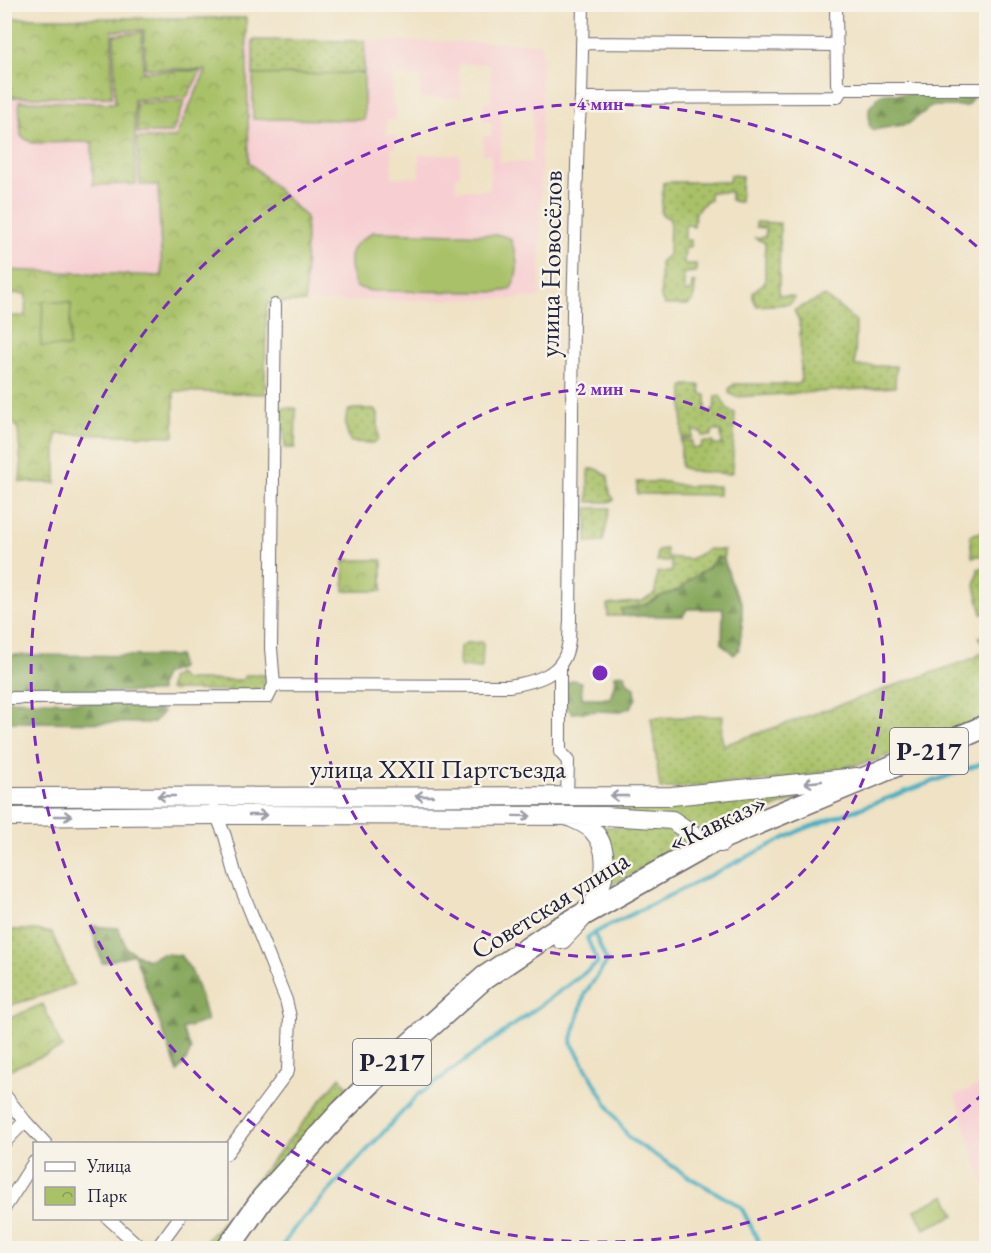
<svg xmlns="http://www.w3.org/2000/svg" width="991" height="1253" font-family="'EB Garamond',serif">
<style>
.built{fill:#f7cfd2;fill-rule:evenodd}
.grass{fill:url(#grass-dots);stroke:#667251;stroke-width:1.5}
.forest{fill:url(#forest-firs);stroke:#54644c;stroke-width:1.5}
.park{fill:url(#park-crowns);stroke:#667251;stroke-width:1.5}
.pitch{fill:#a9c167;stroke:#667251;stroke-width:1.5}
.lines{fill:none;stroke-linecap:round;stroke-linejoin:round}
.stream{stroke:#43afc1;stroke-width:4}
.street-casing{stroke:#6a656b;stroke-width:14}
.secondary-casing{stroke:#6a656b;stroke-width:20}
.highway-casing{stroke:#6a656b;stroke-width:25}
.street{stroke:#fff;stroke-width:12}
.secondary{stroke:#fff;stroke-width:18}
.highway{stroke:#fff;stroke-width:22}
.oneway{stroke:#9c9ca7}
.ring{fill:none;stroke:#7b2cbf;stroke-width:3;stroke-dasharray:10 8}
.labels{text-anchor:middle;stroke-width:5;stroke-linejoin:round;paint-order:stroke}
.shield{fill:#f7f3e8;stroke:#62616f;stroke-width:1.5}
.shield-label{font-size:26px;font-weight:bold;fill:#22223b}
.street-label{font-size:27px;fill:#22223b;stroke:#f7f3e8}
.centre{fill:#7b2cbf;stroke:#f7f3e8;stroke-width:3}
.ring-label{font-size:18px;text-anchor:middle;font-weight:bold;fill:#7b2cbf;stroke:#f7f3e8;stroke-width:5;stroke-linejoin:round;paint-order:stroke}
</style>
<defs>
<pattern id="grass-dots" width="8" height="8" patternUnits="userSpaceOnUse" patternTransform="scale(1.5)"><rect width="8" height="8" fill="#a9c167"/><path d="M2 2h.1M6 6h.1" fill="none" stroke="#899c56" stroke-width="1.8" stroke-linecap="round"/></pattern>
<pattern id="forest-firs" width="22" height="20" patternUnits="userSpaceOnUse" patternTransform="scale(1.5)"><rect width="22" height="20" fill="#86a75c"/><path d="M5 1l3.5 6h-7zM16 11l3.5 6h-7z" fill="#6d884d"/></pattern>
<pattern id="park-crowns" width="20" height="18" patternUnits="userSpaceOnUse" patternTransform="scale(1.5)"><rect width="20" height="18" fill="#a9c167"/><path d="M2 6a3 3 0 1 1 6 0M12 15a3 3 0 1 1 6 0" fill="none" stroke="#899c56"/></pattern>
</defs>
<rect width="100%" height="100%" fill="#f7f3e8"/>
<filter id="ink" filterUnits="userSpaceOnUse"><feTurbulence type="fractalNoise" baseFrequency=".0167" numOctaves="2"/><feDisplacementMap in="SourceGraphic" scale="12" xChannelSelector="R" yChannelSelector="G"/><feConvolveMatrix kernelMatrix="1 2 1 2 8 2 1 2 1" color-interpolation-filters="sRGB"/></filter>
<filter id="wash" filterUnits="userSpaceOnUse"><feTurbulence type="fractalNoise" baseFrequency=".008" numOctaves="4" result="noise"/><feDisplacementMap in="SourceGraphic" scale="24" xChannelSelector="R" yChannelSelector="G"/><feGaussianBlur stdDeviation="1.35" result="paint"/><feColorMatrix in="noise" values="0 0 0 0 0 0 0 0 0 0 0 0 0 0 0 0 0 1.4 0 .05"/><feComposite in="paint" operator="in"/></filter>
<g filter="url(#wash)">
<rect width="100%" height="100%" fill="#efe2c5"/>
<path class="built" d="M 237,4 L 237,12 L 40,6 L 40,5 Z
M 144,30 L 146,68 L 206,69 L 175,138 L 137,139 L 158,184 L 163,276 L 5,270 L 4,182 L 6,182 L 7,97 L 12,97 L 111,31 Z
M 246,39 L 542,43 L 540,298 L 305,302 L 306,217 L 249,162 ZM 459,64 L 491,64 L 491,102 L 483,102 L 483,122 L 491,122 L 491,136 L 483,136 L 483,154 L 491,155 L 490,190 L 456,190 L 456,176 L 460,176 L 460,155 L 419,154 L 419,177 L 392,177 L 392,148 L 396,148 L 396,136 L 386,135 L 387,120 L 396,120 L 396,105 L 392,105 L 392,76 L 421,77 L 420,98 L 461,98 L 461,78 L 458,78 ZM 501,107 L 533,107 L 532,162 L 500,162 Z
M 986,1083 L 986,1190 L 955,1095 Z"/>
<path class="grass" d="M 253,40 L 365,41 L 364,73 L 253,75 Z
M 730,175 L 742,176 L 740,202 L 736,202 L 731,200 L 731,192 L 710,192 L 710,200 C 697,207 694,212 694,227 L 687,224 L 685,227 L 685,239 L 686,240 L 691,240 L 690,247 L 685,247 L 684,264 L 696,264 L 696,272 L 684,273 L 684,290 L 685,292 L 691,291 L 692,282 L 695,283 L 694,300 L 688,305 L 665,305 L 661,299 L 660,262 L 669,254 L 670,219 L 661,214 L 663,183 L 669,182 L 729,182 Z
M 756,222 L 780,223 L 779,295 L 791,296 L 795,298 L 792,302 L 789,304 L 757,306 C 747,290 757,290 765,282 L 765,243 L 755,238 L 765,237 L 766,228 L 756,227 Z
M 825,296 L 856,321 L 855,366 L 896,366 L 895,387 L 736,397 L 729,393 L 729,389 L 734,384 L 798,384 L 801,381 L 800,328 L 799,321 L 794,310 Z
M 686,385 L 698,385 L 700,386 L 701,394 L 706,395 L 706,411 L 714,411 L 715,396 L 720,396 L 728,410 L 735,413 L 732,472 L 729,474 L 691,471 L 681,467 L 681,440 L 692,441 L 692,448 L 701,448 L 702,442 L 713,442 L 713,445 L 722,445 L 721,431 L 712,431 L 712,436 L 702,436 L 702,432 L 693,431 L 692,438 L 682,438 L 683,387 Z
M 282,408 L 296,408 L 295,448 L 285,448 L 284,431 L 281,428 L 277,428 L 277,411 Z
M 354,409 L 375,409 L 376,413 L 378,413 L 378,438 L 377,441 L 373,443 L 351,442 C 346,433 343,419 349,410 Z
M 589,469 L 597,469 L 608,476 L 610,494 L 614,499 L 610,502 L 588,502 L 588,471 Z
M 637,482 L 667,482 L 684,486 L 719,486 L 719,495 L 637,494 Z
M 587,508 L 610,508 L 603,542 L 587,543 Z
M 986,531 L 986,555 L 972,557 L 970,535 Z
M 663,549 L 666,549 L 667,557 L 690,559 L 709,549 L 724,550 L 724,559 L 717,557 L 709,567 L 691,579 L 679,590 L 661,596 L 645,605 L 622,609 L 623,616 L 608,616 L 607,605 L 642,601 L 655,594 L 657,572 L 672,572 L 671,561 L 657,561 L 657,552 Z
M 986,566 L 986,614 L 982,614 L 975,586 L 978,569 Z
M 986,633 L 986,716 L 874,761 L 838,769 L 789,779 L 660,789 L 651,718 L 723,716 L 721,735 L 724,745 L 974,658 L 985,650 L 979,637 Z
M 483,642 L 482,668 L 461,667 L 459,664 L 460,647 L 466,643 Z
M 178,674 L 183,680 L 242,680 L 247,675 L 266,675 L 263,691 L 169,690 L 170,679 Z
M 817,791 L 705,835 L 588,810 L 589,805 Z
M 668,826 L 691,843 L 610,886 L 596,827 Z
M 5,930 L 35,930 L 52,933 L 74,984 L 51,993 L 5,1007 Z
M 340,1077 L 353,1094 L 219,1248 L 200,1248 L 225,1219 L 226,1218 L 227,1216 Z"/>
<path class="forest" d="M 881,94 L 975,94 L 967,106 L 932,106 L 908,124 L 873,130 L 869,125 L 869,108 Z
M 717,557 L 724,559 L 733,588 L 742,603 L 742,625 L 739,650 L 734,655 L 722,644 L 723,609 L 687,609 L 683,616 L 623,616 L 621,609 L 645,605 L 661,596 L 679,590 L 691,579 L 709,567 Z
M 5,655 L 179,656 L 180,668 L 164,675 L 160,684 L 160,692 L 5,692 Z
M 624,674 L 628,683 L 635,688 L 636,698 L 631,707 L 619,712 L 599,711 L 572,713 L 564,705 L 564,685 L 573,680 L 581,682 L 582,698 L 610,698 L 614,685 L 615,675 Z
M 5,700 L 150,704 L 163,712 L 153,723 L 5,722 Z
M 91,926 L 118,928 L 127,949 L 147,960 L 161,954 L 180,955 L 191,970 L 200,994 L 207,1021 L 182,1029 L 191,1049 L 188,1057 L 178,1072 L 134,954 L 102,963 Z"/>
<path class="park" d="M 5,18 L 246,18 L 249,162 L 306,217 L 305,302 L 268,303 L 266,312 L 265,394 L 174,391 L 174,436 L 56,434 L 56,483 L 20,482 L 21,466 L 18,430 L 5,407 L 4,316 L 25,316 L 26,294 L 5,293 L 5,270 L 162,276 L 158,185 L 140,185 L 137,138 L 175,138 L 206,70 L 145,68 L 144,30 L 112,31 L 112,97 L 7,97 L 6,182 L 5,182 Z
M 142,32 L 143,71 L 201,71 L 186,98 L 134,100 L 136,184 L 93,185 L 92,142 L 32,143 L 21,136 L 19,101 L 115,103 L 114,35 Z
M 185,101 L 172,133 L 137,133 L 136,103 Z
M 344,560 L 382,560 L 382,591 L 344,591 Z
M 43,1004 L 62,1048 L 6,1071 L 5,1020 Z"/>
<path class="pitch" d="M 364,73 L 364,120 L 253,119 L 253,75 Z
M 373,232 L 500,235 L 510,238 C 518,258 521,271 510,290 L 496,292 L 371,291 L 356,287 C 351,274 345,256 356,244 C 361,240 368,236 373,232 Z
M 43,301 L 71,303 L 69,347 L 41,346 Z
M 946,1195 L 955,1215 L 924,1229 L 915,1210 Z"/>
<g class="lines">
<path class="stream" d="M 594,933 L 607,962 L 585,993 L 571,1042 L 610,1109 L 629,1138 L 689,1177 L 741,1207 L 762,1248
M 281,1248 L 293,1230 L 418,1095 L 598,963 L 587,938 L 594,933 L 801,830 L 986,762"/>
</g>
</g>
<g filter="url(#ink)">
<g class="lines">
<defs>
<path id="street" d="M 836,4 L 837,84 L 842,89 L 986,89
M 582,43 L 837,45
M 581,98 L 837,97 L 842,89
M 560,666 L 560,752 L 568,761 L 567,796
M 274,685 L 271,648 L 275,305
M 4,698 L 268,697 L 274,685 L 509,686 C 535,682 563,675 568,646 C 570,638 569,629 570,621 L 573,313 L 578,131 L 581,98 L 583,4
M 214,809 L 225,836 L 235,873 L 286,1000 L 290,1017 L 288,1071 L 226,1154
M 4,1094 L 25,1121 L 46,1144
M 4,1143 L 25,1121
M 4,1209 L 34,1162
M 108,1218 L 141,1248
M 157,1248 L 179,1218"/>
<path id="secondary" d="M 4,797 L 672,796 L 857,777
M 4,817 L 216,815 L 605,816 L 672,820 L 701,840 L 721,843
M 562,940 C 571,930 582,920 590,909 C 604,887 613,852 593,831 C 587,824 578,821 569,817"/>
<path id="highway" d="M 228,1248 L 263,1198 L 342,1111 L 408,1046 L 484,978 L 554,931 L 712,842 L 871,776 L 986,726"/>
</defs>
<use href="#street" class="street-casing"/>
<use href="#secondary" class="secondary-casing"/>
<use href="#highway" class="highway-casing"/>
<use href="#street" class="street"/>
<use href="#secondary" class="secondary"/>
<use href="#highway" class="highway"/>
</g>
<defs><path id="oneway-shaft" d="M-6 0H5M1.5-3L5.5 0L1.5 3" fill="none" stroke-width="1.6" stroke-linecap="round" stroke-linejoin="round" transform="scale(1.5)"/></defs>
<g class="oneway">
<use href="#oneway-shaft" transform="translate(813 782) rotate(174)"/>
<use href="#oneway-shaft" transform="translate(166 796) rotate(180)"/>
<use href="#oneway-shaft" transform="translate(424 796) rotate(180)"/>
<use href="#oneway-shaft" transform="translate(619 796) rotate(180)"/>
<use href="#oneway-shaft" transform="translate(258 815)"/>
<use href="#oneway-shaft" transform="translate(63 816)"/>
<use href="#oneway-shaft" transform="translate(522 816) rotate(1)"/>
</g>
</g>
<g class="ring">
<circle cx="600" cy="673" r="284"/>
<path d="M984 1093A569 569 0 1 1 984 253"/>
</g>
<g class="labels">
<g class="shield">
<rect x="890" y="728" width="78" height="46" rx="4.5"/>
<rect x="353" y="1039" width="78" height="46" rx="4.5"/>
</g>
<g class="shield-label">
<text x="929" y="760">Р-217</text>
<text x="392" y="1071">Р-217</text>
</g>
<g class="street-label">
<text transform="translate(551 264) rotate(-89)" y="9">улица Новосёлов</text>
<text x="438" y="778">улица XXII Партсъезда</text>
<text transform="translate(717 822) rotate(-25)" y="9">«Кавказ»</text>
<text transform="translate(550 905) rotate(-32)" y="9">Советская улица</text>
</g>
</g>
<circle cx="600" cy="673" r="9" class="centre"/>
<g class="ring-label">
<text x="600" y="110">4 мин</text>
<text x="600" y="395">2 мин</text>
</g>
<rect width="991" height="1253" fill="none" stroke="#f7f3e8" stroke-width="24"/>
<rect x="33" y="1142" width="195" height="78" fill="#f7f3e8" stroke="#a29fa3" stroke-width="1.5"/>
<rect x="45" y="1162" width="30" height="9" fill="#ffffff" stroke="#a29fa3" stroke-width="1.5"/>
<text x="87" y="1172" font-size="18" fill="#22223b">Улица</text>
<rect x="45" y="1187" width="30" height="18" fill="url(#park-crowns)" stroke="#a29fa3" stroke-width="1.5"/>
<text x="87" y="1202" font-size="18" fill="#22223b">Парк</text>
</svg>
